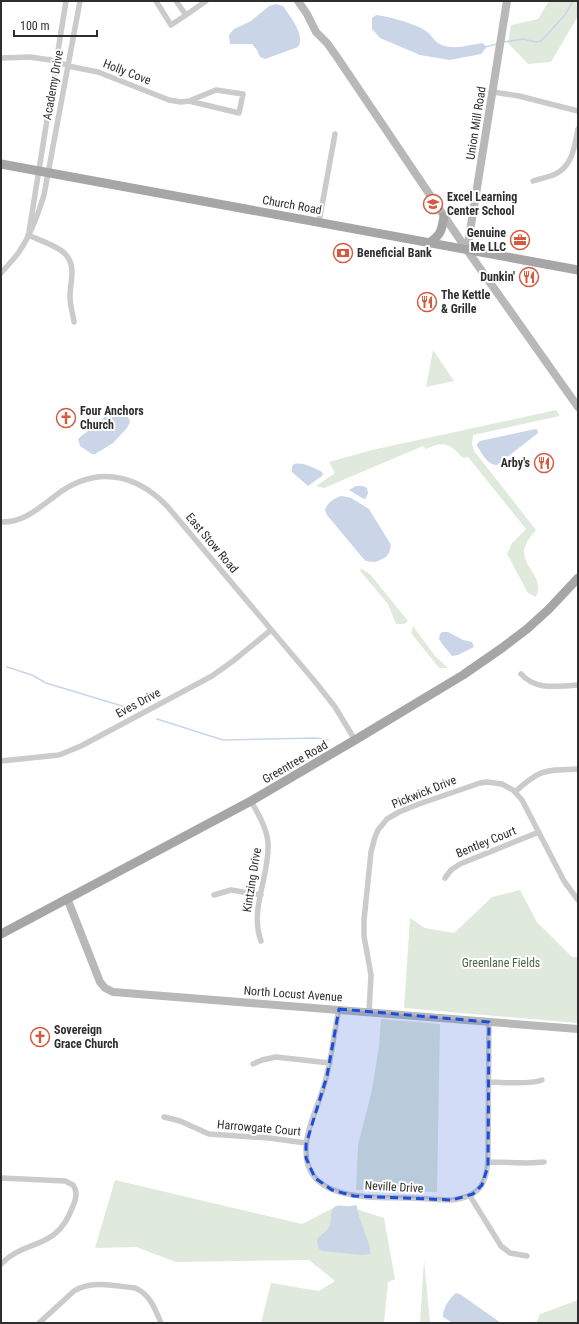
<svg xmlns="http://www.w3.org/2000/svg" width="579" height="1324" font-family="'Roboto Condensed',sans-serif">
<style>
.green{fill:#e0eadc}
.water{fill:#cad5e8}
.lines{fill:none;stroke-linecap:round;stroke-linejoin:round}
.stream{stroke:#cad5e8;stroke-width:1.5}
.street{stroke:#cbcbcb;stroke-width:5.5}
.secondary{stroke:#b8b8b8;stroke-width:8}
.primary{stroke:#a6a6a6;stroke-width:9}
.marked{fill:#1d4ed8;fill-opacity:0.2;stroke:#1d4ed8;stroke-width:3;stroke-dasharray:8 5;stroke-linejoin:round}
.labels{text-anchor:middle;stroke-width:4;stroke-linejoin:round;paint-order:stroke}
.street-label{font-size:12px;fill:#2e2e2e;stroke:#fff}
.poi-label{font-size:12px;font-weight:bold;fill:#2e2e2e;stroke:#fff;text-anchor:start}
.park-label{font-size:12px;fill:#47653f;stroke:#fff}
</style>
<rect width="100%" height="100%" fill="#fff"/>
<path class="green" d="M 549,1 L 578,1 L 578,16 L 551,62 L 528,64 L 508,43 L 511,25 L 538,19 Z
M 433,350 L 454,381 L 426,387 Z
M 556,410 L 560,416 L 473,435 L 472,444 L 474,451 L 536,530 C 531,536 524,544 524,552 C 525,570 545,578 536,597 L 528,593 L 507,554 L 512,543 L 526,529 L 468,457 L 463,458 C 450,444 444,440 426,449 L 423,446 L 324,488 L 316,486 L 335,473 L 329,462 L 372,450 Z
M 360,568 L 370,574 L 408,621 L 404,624 L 396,624 L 388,604 L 361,572 Z
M 413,626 L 435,656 L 448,668 L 439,668 L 411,633 Z
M 520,890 L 537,922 L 572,957 L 578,957 L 578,1023 L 404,1008 L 410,918 L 425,928 L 454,933 L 492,897 Z
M 381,1019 L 440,1024 L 437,1192 L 356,1190 L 358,1145 L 372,1090 L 379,1046 Z
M 115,1180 L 302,1224 L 335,1207 L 350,1207 L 384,1218 L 395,1279 L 388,1282 L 384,1323 L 261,1323 L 271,1283 L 319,1291 L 335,1281 L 309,1260 L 176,1262 L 136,1247 L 95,1248 Z
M 424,1260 L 430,1322 L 432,1323 L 420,1323 Z
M 578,1300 L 578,1323 L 536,1323 L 540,1314 Z"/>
<path class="water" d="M 276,4 L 283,6 C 290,16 306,36 298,47 L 265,59 L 260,57 L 257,50 L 252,44 L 230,44 L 229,35 L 234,29 L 251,21 L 269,6 Z
M 376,15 C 387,16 417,24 426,31 C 432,35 435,43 442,45 C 455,50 469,45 482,43 L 486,46 L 486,48 L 481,54 L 450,60 L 420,55 L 380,38 L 372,29 L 372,18 Z
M 114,409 C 123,408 128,414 130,422 L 127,428 L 113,443 L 95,454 L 92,454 L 80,446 L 78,439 C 83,434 89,431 95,426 C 101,420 107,415 114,409 Z
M 535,429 L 537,429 L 538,433 L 497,465 C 487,465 482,453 477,446 L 477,444 L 480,441 Z
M 294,464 C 303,462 314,468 322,472 L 323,475 L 308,486 L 292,472 L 292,467 Z
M 356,486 L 363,486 L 367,488 L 368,493 L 366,498 L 364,499 L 349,490 Z
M 342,496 L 351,498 L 369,509 L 391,545 L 389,553 L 386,557 L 378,561 L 374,562 L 366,561 L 362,557 L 327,515 L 325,510 C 327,503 335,497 342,496 Z
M 442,632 L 448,632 L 463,640 L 472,642 L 474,647 L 458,655 L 452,656 L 443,645 L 439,639 L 440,634 Z
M 355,1205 L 357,1206 L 358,1213 L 370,1247 L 370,1254 L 363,1255 L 321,1251 L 318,1247 L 317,1239 C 321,1234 328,1231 330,1225 C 332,1220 329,1209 336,1206 C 340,1204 349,1208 355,1205 Z
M 456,1293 L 460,1294 L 501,1323 L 453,1323 L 443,1317 C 442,1310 450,1297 456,1293 Z"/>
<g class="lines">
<path class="stream" d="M 504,42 L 523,39 L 536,42 L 541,41 L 565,15 L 573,1
M 485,47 L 497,44
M 7,667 L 32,675 L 46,683 L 132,709
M 157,719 L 223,740 L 317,738 L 328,740"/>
<path class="street" d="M 156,1 L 171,25 L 186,15
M 176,1 L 186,15 L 206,1
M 1,58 L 30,57 L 57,61 L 68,66 L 98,72 L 169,100 L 181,102 L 189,101 L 239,113 L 243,94 L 216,90 L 189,101
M 493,92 L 519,96 L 578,111
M 533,181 C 541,178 552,177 559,172 C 573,163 575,144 578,129
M 319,222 L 335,134
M 29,232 L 66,1
M 28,235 C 39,240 52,244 62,251 C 78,264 70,280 70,297 C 70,306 73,314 74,322
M 1,273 C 7,266 14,259 19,252 C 31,234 38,215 44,195 L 80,1
M 1,522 C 23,523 39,508 55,496 C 94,466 134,472 167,506 L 317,684 L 335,707 L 355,740
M 521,674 C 536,691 558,686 578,685
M 1,761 L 59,755 L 81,746 L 212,676 L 233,661 L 271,630
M 515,792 C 540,769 545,770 578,769
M 251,801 C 258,814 267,828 268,843 C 270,876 249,909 261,941
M 445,878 L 451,870 L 460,864 L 539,832
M 214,895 L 231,890 L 261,895
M 339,1009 C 334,1032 332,1055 326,1078 C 321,1100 305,1130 306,1151 C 306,1202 372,1197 407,1198 C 422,1198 437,1200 452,1200 C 479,1197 487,1184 488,1159 L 489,1022
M 369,1012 L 371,975 L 364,936 L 364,920 L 371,852 L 375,837 L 378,830 L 387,819 L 399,812 L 419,804 L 480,783 L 487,782 L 502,784 L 513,790 L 522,800 L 564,881 L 578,900
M 253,1064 L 262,1060 L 276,1057 L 330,1063
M 488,1082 C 503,1082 529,1085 542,1080
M 164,1117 L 180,1121 L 209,1134 L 269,1138 L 306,1143
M 488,1162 L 528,1163 L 544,1162
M 1,1178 L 65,1181 L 73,1185 C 78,1192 76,1199 73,1206 C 56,1252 28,1237 1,1264
M 470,1196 L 501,1246 L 510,1253 L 527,1256
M 39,1323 L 74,1291 C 92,1280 115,1286 135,1288 C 150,1294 155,1309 161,1323"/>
<path class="secondary" d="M 298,1 L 307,14 L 316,32 L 327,43 L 337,57 L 467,250 L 578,407
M 467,250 L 507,1
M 67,898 L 100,982 L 105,988 L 113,992 L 578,1029"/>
<path class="primary" d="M 1,164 L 578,270
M 429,243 C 441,235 442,230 444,216
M 1,934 L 251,801 L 355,740 L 463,675 L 502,648 L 527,629 L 549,609 L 578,578"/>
</g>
<path class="marked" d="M 339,1009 L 489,1022 L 488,1166 L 482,1185 L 473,1194 L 452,1200 L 354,1196 L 332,1190 L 315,1178 L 306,1158 L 306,1144 L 327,1076 Z"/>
<defs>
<symbol id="school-ring" viewBox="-11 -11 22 22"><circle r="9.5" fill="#fff" stroke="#d45b40" stroke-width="1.5"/><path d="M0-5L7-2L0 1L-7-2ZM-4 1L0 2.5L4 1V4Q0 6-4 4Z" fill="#d45b40"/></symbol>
<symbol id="office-ring" viewBox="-11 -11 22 22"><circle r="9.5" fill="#fff" stroke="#d45b40" stroke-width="1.5"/><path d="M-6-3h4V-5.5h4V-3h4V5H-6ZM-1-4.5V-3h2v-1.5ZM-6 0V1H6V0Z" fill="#d45b40"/></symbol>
<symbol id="bank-ring" viewBox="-11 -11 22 22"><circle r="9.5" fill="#fff" stroke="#d45b40" stroke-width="1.5"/><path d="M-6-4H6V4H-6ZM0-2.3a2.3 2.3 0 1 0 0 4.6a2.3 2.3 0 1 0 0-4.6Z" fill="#d45b40"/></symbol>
<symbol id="restaurant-ring" viewBox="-11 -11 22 22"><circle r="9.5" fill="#fff" stroke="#d45b40" stroke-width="1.5"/><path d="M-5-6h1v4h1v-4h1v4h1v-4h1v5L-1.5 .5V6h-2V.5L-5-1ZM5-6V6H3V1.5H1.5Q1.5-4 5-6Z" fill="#d45b40"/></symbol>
<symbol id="church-ring" viewBox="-11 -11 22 22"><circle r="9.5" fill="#fff" stroke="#d45b40" stroke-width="1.5"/><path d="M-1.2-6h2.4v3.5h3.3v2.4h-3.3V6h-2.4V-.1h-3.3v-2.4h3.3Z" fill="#d45b40"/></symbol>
</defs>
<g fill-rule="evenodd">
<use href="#school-ring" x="422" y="193" width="22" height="22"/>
<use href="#office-ring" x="509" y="229" width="22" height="22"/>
<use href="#bank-ring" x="332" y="242" width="22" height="22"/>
<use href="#restaurant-ring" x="518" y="266" width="22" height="22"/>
<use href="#restaurant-ring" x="416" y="291" width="22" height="22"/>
<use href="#church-ring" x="55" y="407" width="22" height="22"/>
<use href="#restaurant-ring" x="533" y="452" width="22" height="22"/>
<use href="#church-ring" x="29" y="1026" width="22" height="22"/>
</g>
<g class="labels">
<g class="street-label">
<text transform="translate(127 72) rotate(21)" y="4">Holly Cove</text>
<text transform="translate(53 85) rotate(-80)" y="4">Academy Drive</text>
<text transform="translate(476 123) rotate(-81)" y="4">Union Mill Road</text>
<text transform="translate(292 205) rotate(10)" y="4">Church Road</text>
<text transform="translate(212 543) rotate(50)" y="4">East Stow Road</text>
<text transform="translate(138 703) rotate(-28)" y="4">Eves Drive</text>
<text transform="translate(295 762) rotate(-30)" y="4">Greentree Road</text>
<text transform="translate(424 792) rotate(-22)" y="4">Pickwick Drive</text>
<text transform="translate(486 842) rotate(-22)" y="4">Bentley Court</text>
<text transform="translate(252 880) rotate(-81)" y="4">Kintzing Drive</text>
<text transform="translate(293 994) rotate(4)" y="4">North Locust Avenue</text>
<text transform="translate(259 1128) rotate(5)" y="4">Harrowgate Court</text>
<text transform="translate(394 1187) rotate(3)" y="4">Neville Drive</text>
</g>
<g class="poi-label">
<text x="447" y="201">Excel Learning<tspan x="447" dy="14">Center School</tspan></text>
<text x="506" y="237" text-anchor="end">Genuine<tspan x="506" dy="14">Me LLC</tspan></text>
<text x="357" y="257">Beneficial Bank</text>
<text x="515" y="281" text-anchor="end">Dunkin'</text>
<text x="441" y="299">The Kettle<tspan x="441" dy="14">&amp; Grille</tspan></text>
<text x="80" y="415">Four Anchors<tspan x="80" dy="14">Church</tspan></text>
<text x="530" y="467" text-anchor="end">Arby's</text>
<text x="54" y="1034">Sovereign<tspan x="54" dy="14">Grace Church</tspan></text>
</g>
<g class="park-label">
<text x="501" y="967">Greenlane Fields</text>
</g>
</g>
<rect width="579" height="1324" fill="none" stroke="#2e2e2e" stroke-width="4"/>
<path d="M14 30v6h83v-6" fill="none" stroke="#2e2e2e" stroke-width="2"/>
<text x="20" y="30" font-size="12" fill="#2e2e2e" stroke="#ffffff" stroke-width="3" paint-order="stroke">100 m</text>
</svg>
